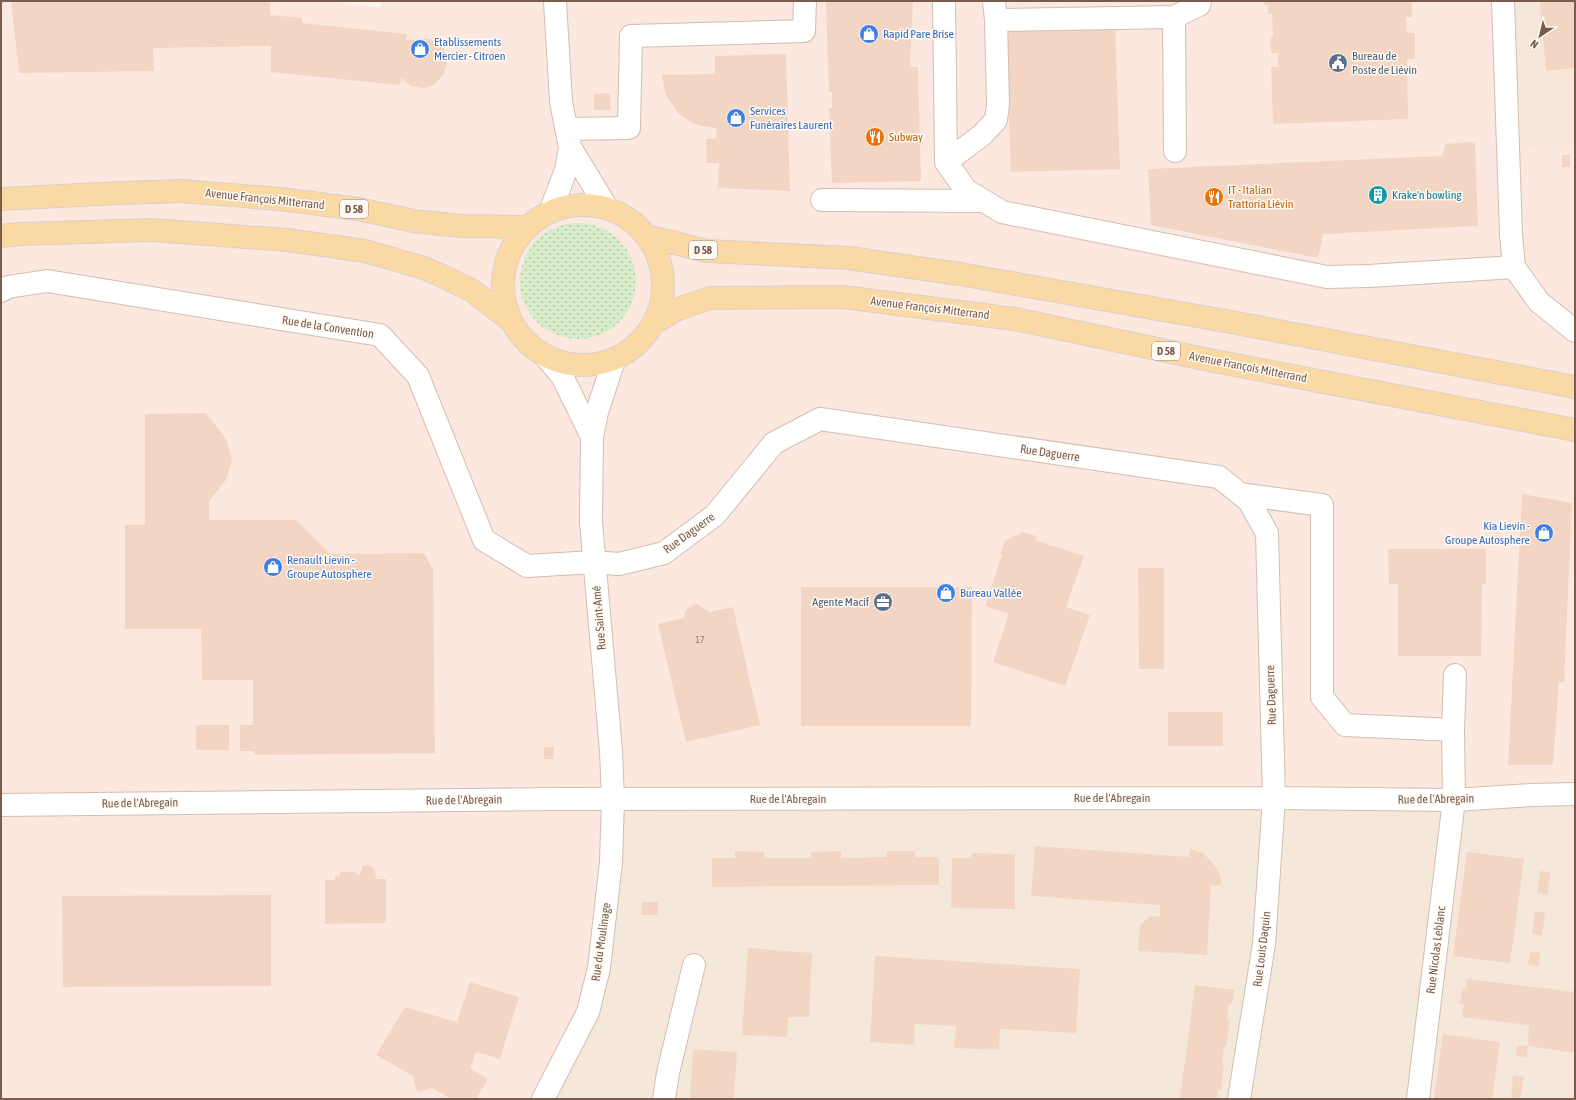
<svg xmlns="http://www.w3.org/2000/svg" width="1576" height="1100" font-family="'Asap Condensed',sans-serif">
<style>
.residential{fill:#f5e8da}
.commercial{fill:#fde8e0}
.grass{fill:url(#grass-dots)}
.building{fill:#f3d5c3}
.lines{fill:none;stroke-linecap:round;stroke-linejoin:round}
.minor-casing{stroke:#d1beb0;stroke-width:24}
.major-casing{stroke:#dad1cd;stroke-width:24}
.minor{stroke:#fff;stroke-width:22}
.major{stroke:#fbd9a5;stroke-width:22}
.labels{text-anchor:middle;stroke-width:3;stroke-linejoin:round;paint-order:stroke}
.number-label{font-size:10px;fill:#987a6a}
.shield{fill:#fffaf3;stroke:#a28b7f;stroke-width:1}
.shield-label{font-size:11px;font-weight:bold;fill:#7a5c4d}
.shop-label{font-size:12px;fill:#366cbe;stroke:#fffaf3;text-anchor:start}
.service-label{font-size:12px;fill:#4e5e75;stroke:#fffaf3;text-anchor:start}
.food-label{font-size:12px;fill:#c56008;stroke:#fffaf3;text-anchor:start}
.culture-label{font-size:12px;fill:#0d838f;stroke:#fffaf3;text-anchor:start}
.street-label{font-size:12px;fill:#7a5c4d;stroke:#fffaf3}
</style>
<defs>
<pattern id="grass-dots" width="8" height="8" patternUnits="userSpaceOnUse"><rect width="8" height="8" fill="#d8ecc9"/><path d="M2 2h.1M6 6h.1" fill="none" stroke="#b4c2a5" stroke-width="1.8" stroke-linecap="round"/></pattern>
</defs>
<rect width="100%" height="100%" fill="#fdf6ec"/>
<path class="residential" d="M 1503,1 L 1575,1 L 1575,146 L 1509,147 Z
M 1575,794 L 1575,1099 L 543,1099 L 613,799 Z"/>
<path class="commercial" d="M 1,1 L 331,1 L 381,8 L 381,1 L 1503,1 L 1509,147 L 1575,144 L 1575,794 L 614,799 L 599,968 L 543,1099 L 1,1099 Z"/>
<path class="grass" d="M520 281a58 58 0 1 1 116 0a58 58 0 1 1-116 0Z"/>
<path class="building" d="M 11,1 L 270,1 L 270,15 L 302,18 L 302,23 L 407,34 L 406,41 L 422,38 L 434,40 L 442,46 L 446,55 L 447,64 L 443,75 L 436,83 L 432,86 L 423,88 L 411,86 L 402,78 L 399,85 L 271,72 L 271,46 L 153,48 L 154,71 L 19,73 Z
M 826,1 L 913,1 L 910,67 L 918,67 L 921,181 L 832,183 L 829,108 L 832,108 L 832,92 L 829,92 Z
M 1264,1 L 1412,1 L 1412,17 L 1406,17 L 1407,33 L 1415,33 L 1415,59 L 1407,59 L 1408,119 L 1273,124 L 1271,67 L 1278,67 L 1278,53 L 1271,53 L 1270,37 L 1273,36 L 1272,14 L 1268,14 L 1268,5 L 1264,5 Z
M 1537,1 L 1575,1 L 1575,68 L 1546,71 L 1540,3 Z
M 1115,27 L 1120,169 L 1011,172 L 1005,31 Z
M 786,54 L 790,191 L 718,188 L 719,163 L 707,163 L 706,139 L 717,138 L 716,128 L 702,126 L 692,123 L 678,113 L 667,97 L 664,89 L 662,75 L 715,74 L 715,56 Z
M 610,93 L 611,110 L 594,110 L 594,94 Z
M 1475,142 L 1478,226 L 1323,234 L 1318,258 L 1151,225 L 1148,169 L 1442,156 L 1446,144 Z
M 1562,155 L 1570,155 L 1570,167 L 1562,167 Z
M 206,413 L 226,439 L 232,459 L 226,480 L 209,501 L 209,520 L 296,520 L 330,554 L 424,553 L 433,570 L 435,753 L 254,755 L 254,751 L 240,751 L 240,725 L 253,725 L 253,680 L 202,680 L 201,629 L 125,629 L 125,525 L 145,525 L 145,414 Z
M 1522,494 L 1572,503 L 1564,682 L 1559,682 L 1553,765 L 1508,765 Z
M 1023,532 L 1036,536 L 1035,540 L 1084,556 L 1066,607 L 1090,615 L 1065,686 L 993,662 L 1009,614 L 985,606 L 1002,555 L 1000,554 L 1005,541 Z
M 1388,549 L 1486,549 L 1486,584 L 1482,584 L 1481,656 L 1398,656 L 1398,584 L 1389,584 Z
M 1138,568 L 1164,568 L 1164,669 L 1139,669 Z
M 801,587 L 972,587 L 971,726 L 801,726 Z
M 697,604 L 710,612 L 733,607 L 760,725 L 686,742 L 658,624 L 683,618 L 686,610 L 691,606 Z
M 1168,712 L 1223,712 L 1223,746 L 1168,746 Z
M 196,725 L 229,725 L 229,750 L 196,750 Z
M 544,747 L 554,747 L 553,759 L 544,759 Z
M 1035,846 L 1189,857 L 1190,849 L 1203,853 L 1216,867 L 1221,878 L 1221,885 L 1211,885 L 1207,955 L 1138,951 L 1140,925 L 1151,916 L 1160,917 L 1160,905 L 1031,896 Z
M 735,851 L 764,852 L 764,858 L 811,858 L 811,852 L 841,851 L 841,858 L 886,857 L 887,851 L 915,851 L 915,857 L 939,857 L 939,885 L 712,887 L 712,858 L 735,858 Z
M 1467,852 L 1524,859 L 1510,963 L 1453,956 Z
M 972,853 L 1015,854 L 1015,909 L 951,908 L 952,858 L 972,858 Z
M 365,865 L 370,865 L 374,869 L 376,876 L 376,879 L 386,879 L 386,923 L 325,924 L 325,880 L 335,880 L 335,875 L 339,876 L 340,872 L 356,872 L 356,875 L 360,875 L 362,867 Z
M 1540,871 L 1551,872 L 1547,895 L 1537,893 Z
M 271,895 L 271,986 L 63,987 L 62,896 Z
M 642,902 L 658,902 L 658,915 L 641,915 Z
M 1535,911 L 1545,913 L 1542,936 L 1532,934 Z
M 748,948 L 812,953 L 809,1017 L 788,1017 L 787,1037 L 742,1035 Z
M 1530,952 L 1540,953 L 1539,966 L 1528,965 Z
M 875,956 L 1080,969 L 1076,1033 L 1000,1029 L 999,1050 L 954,1048 L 956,1026 L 915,1024 L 914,1045 L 870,1042 Z
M 1467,979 L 1575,992 L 1575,1053 L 1528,1046 L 1529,1025 L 1462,1017 L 1464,1004 L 1460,1004 L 1462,989 L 1466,989 Z
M 470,982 L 519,997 L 500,1059 L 476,1052 L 470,1068 L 488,1079 L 476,1099 L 451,1099 L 432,1088 L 417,1092 L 413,1076 L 376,1055 L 405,1007 L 457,1022 Z
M 1195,985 L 1234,990 L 1232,1004 L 1229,1004 L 1227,1020 L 1230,1020 L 1226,1047 L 1224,1046 L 1222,1063 L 1224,1063 L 1221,1090 L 1218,1089 L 1217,1099 L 1180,1099 Z
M 1443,1034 L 1500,1042 L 1492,1099 L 1434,1099 Z
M 1517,1045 L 1528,1046 L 1527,1057 L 1516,1056 Z
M 693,1049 L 737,1052 L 734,1099 L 690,1099 Z
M 1513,1076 L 1524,1077 L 1520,1099 L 1511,1099 Z"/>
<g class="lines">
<defs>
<path id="minor" d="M 555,1 L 561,102 L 570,147 L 607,208
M 944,1 L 946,162 L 966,190 L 1002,212 L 1327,277 L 1369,276 L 1514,267
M 994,1 L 996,20 L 1174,17 L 1199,5 L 1200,1
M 1503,1 L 1511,234 L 1514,267 L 1539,302 L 1575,331
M 1174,17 L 1175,151
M 566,129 L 629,128 L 631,36 L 804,31 L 805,1
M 946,162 L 982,135 L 996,120 L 998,104 L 996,20
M 822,200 L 983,201
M 550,212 L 566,170 L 570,147
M 1,291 L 8,287 L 47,281 L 380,335 L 418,376 L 484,540 L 527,566 L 594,562 L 619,564 L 664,553 L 715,515 L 774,443 L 820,419 L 1219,477 L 1249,501 L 1267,533 L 1274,798 L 1264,944 L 1239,1099
M 546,357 L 562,376 L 592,437
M 1240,494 L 1322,505 L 1322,697 L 1345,725 L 1453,730 L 1454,800 L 1418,1099
M 1453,730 L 1455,675
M 1,805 L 562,799 L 1274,798 L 1454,800 L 1532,795 L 1575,794
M 543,1099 L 588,1012 L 599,968 L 611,862 L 613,799 L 611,751 L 591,522 L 592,437 L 597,412 L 614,360
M 664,1099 L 668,1073 L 694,965"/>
<path id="major" d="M 1,199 L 120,193 L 181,191 L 280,199 L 358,209 L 414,221 L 461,226 L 527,227
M503 285a80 80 0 1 1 160 0a80 80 0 1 1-160 0Z
M 1,236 L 19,234 L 152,230 L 287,240 L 365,251 L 424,268 L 442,276 L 471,290 L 509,319
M 647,236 L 707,251 L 849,258 L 960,274 L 1231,322 L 1575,387
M 655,322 L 678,309 L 710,298 L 843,297 L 1015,319 L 1209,360 L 1575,430"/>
</defs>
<use href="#minor" class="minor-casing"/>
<use href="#major" class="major-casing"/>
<use href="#minor" class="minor"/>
<use href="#major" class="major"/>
</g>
<defs>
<symbol id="shop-disc" viewBox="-11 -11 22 22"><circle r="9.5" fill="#3f7fe0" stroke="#fffaf3"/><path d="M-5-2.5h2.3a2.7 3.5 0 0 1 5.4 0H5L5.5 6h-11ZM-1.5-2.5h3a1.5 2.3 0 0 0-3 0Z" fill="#fff"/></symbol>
<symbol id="civic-disc" viewBox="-11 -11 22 22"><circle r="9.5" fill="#5c6f8a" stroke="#fffaf3"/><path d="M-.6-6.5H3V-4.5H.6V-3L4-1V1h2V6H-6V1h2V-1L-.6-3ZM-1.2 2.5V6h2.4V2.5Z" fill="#fff"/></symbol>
<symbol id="restaurant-disc" viewBox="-11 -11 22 22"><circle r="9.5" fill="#e8710a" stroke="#fffaf3"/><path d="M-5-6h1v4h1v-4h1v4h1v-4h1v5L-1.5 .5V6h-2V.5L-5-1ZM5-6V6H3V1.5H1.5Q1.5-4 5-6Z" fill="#fff"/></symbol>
<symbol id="building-disc" viewBox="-11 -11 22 22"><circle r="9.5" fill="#0f9aa8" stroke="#fffaf3"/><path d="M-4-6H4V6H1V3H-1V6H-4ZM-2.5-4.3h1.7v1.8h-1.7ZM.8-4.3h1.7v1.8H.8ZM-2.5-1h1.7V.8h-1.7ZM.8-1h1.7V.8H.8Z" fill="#fff"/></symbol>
<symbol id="office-disc" viewBox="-11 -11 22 22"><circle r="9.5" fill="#5c6f8a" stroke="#fffaf3"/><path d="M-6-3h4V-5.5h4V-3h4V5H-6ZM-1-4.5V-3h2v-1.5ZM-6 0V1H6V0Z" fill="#fff"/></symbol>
</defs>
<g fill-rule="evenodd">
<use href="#shop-disc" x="858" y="23" width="22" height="22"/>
<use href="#shop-disc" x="409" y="38" width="22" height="22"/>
<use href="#civic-disc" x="1327" y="52" width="22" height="22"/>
<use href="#shop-disc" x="725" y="107" width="22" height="22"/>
<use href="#restaurant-disc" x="864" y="126" width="22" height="22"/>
<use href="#building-disc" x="1367" y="184" width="22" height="22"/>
<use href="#restaurant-disc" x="1203" y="186" width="22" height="22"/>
<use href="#shop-disc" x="1533" y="522" width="22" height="22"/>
<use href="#shop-disc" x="262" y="556" width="22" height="22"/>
<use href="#shop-disc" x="935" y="582" width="22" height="22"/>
<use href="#office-disc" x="872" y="591" width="22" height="22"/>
</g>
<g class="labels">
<g class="number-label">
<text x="700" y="643">17</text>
</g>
<g class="shield">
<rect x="340" y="200" width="28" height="18" rx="3"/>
<rect x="689" y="241" width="28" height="18" rx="3"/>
<rect x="1152" y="342" width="28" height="18" rx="3"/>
</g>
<g class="shield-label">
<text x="354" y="213">D 58</text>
<text x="703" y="254">D 58</text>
<text x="1166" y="355">D 58</text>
</g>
<g class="shop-label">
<text x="883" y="38">Rapid Pare Brise</text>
<text x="434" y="46">Etablissements<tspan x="434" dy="14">Mercier - Citroen</tspan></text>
<text x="750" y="115">Services<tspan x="750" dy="14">Funéraires Laurent</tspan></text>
<text x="1530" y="530" text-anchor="end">Kia Lievin -<tspan x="1530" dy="14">Groupe Autosphere</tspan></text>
<text x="287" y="564">Renault Lievin -<tspan x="287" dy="14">Groupe Autosphere</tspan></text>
<text x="960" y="597">Bureau Vallée</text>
</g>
<g class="service-label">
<text x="1352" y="60">Bureau de<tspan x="1352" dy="14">Poste de Liévin</tspan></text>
<text x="869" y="606" text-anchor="end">Agente Macif</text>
</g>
<g class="food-label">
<text x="889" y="141">Subway</text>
<text x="1228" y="194">IT - Italian<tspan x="1228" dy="14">Trattoria Liévin</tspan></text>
</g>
<g class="culture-label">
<text x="1392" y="199">Krake'n bowling</text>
</g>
<g class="street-label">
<text transform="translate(265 199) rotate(6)" y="4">Avenue François Mitterrand</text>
<text transform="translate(930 308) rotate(7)" y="4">Avenue François Mitterrand</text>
<text transform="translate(328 327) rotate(9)" y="4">Rue de la Convention</text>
<text transform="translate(1248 367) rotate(11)" y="4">Avenue François Mitterrand</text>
<text transform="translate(1050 453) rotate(8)" y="4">Rue Daguerre</text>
<text transform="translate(689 533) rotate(-36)" y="4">Rue Daguerre</text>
<text transform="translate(599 618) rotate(-95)" y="4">Rue Saint-Amé</text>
<text transform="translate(1271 695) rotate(-92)" y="4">Rue Daguerre</text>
<text x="1112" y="802">Rue de l'Abregain</text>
<text x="788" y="803">Rue de l'Abregain</text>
<text transform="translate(1436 799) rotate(-1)" y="4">Rue de l'Abregain</text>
<text transform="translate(464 800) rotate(-1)" y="4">Rue de l'Abregain</text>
<text transform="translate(140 803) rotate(-1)" y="4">Rue de l'Abregain</text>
<text transform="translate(601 942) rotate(-82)" y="4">Rue du Moulinage</text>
<text transform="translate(1262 949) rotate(-83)" y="4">Rue Louis Daquin</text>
<text transform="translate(1436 950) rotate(-83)" y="4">Rue Nicolas Leblanc</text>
</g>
</g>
<rect width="1576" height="1100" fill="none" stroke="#7a5c4d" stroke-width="4"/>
<g transform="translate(1540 36) rotate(215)" stroke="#fffaf3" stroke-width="3" paint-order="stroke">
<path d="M0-3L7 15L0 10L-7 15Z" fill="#7a5c4d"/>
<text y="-6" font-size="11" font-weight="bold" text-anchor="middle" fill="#7a5c4d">N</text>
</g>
</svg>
